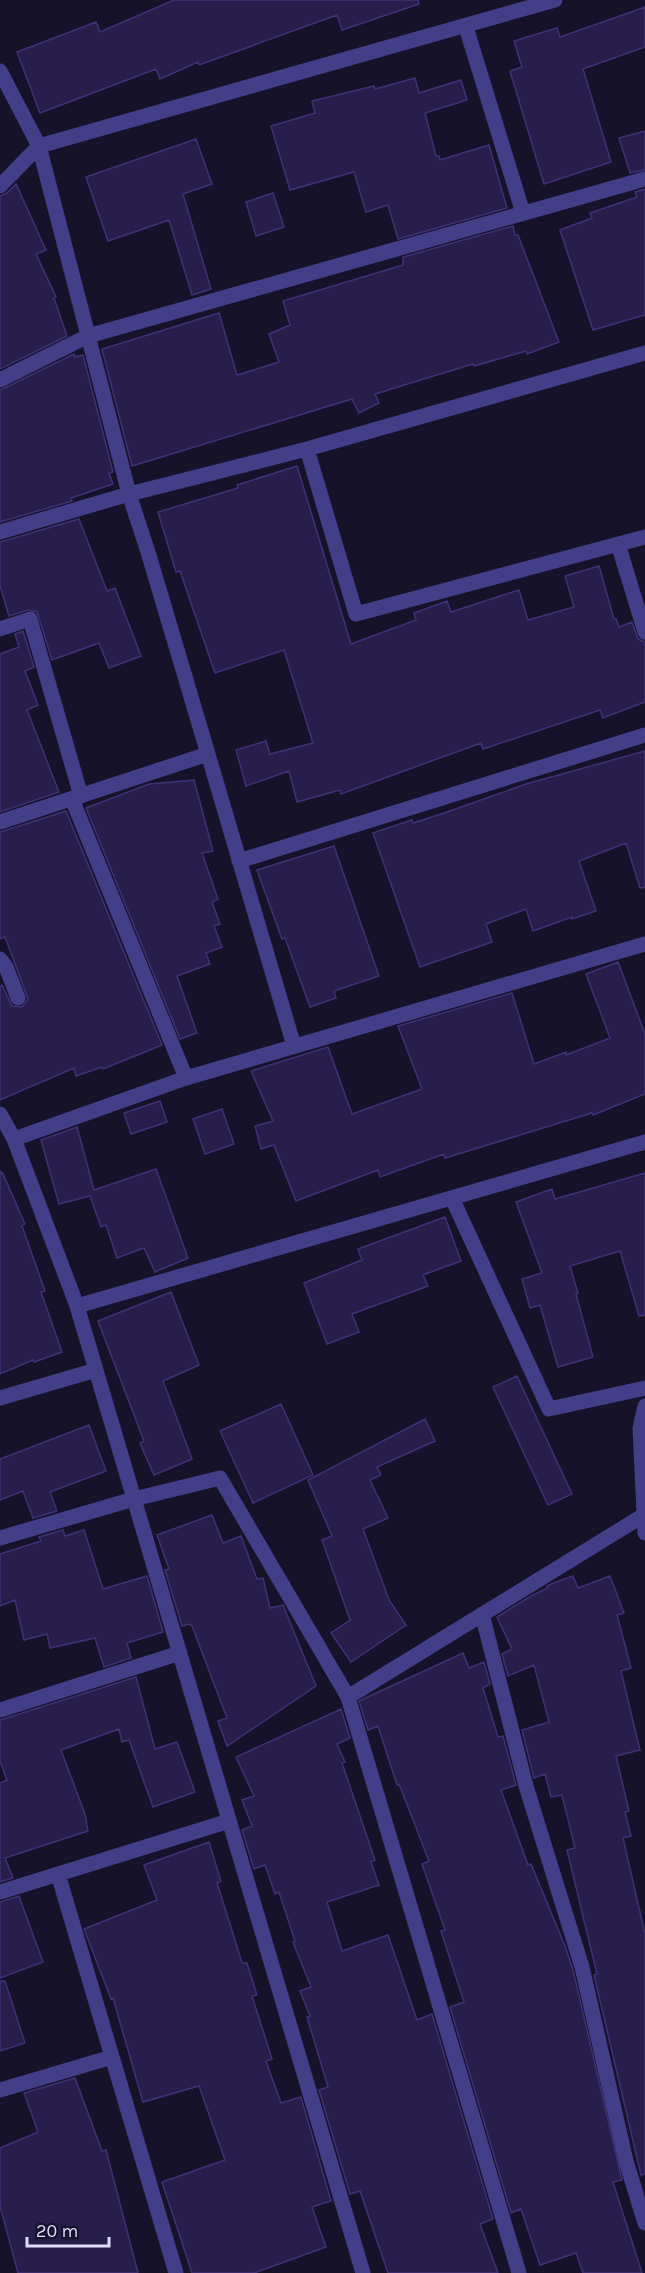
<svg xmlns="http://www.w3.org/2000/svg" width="645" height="2273" font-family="Karla,sans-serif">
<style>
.building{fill:#281e4b;stroke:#403176;stroke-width:1.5}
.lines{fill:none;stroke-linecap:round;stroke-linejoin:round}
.minor{stroke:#423e88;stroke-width:15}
</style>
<rect width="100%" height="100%" fill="#16122a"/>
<path class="building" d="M 174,0 L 418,0 L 419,4 L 342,30 L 337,15 L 199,65 L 198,62 L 160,79 L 156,69 L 40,113 L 17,52 L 96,22 L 100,32 Z
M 645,7 L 645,47 L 583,69 L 611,162 L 544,184 L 510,71 L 522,67 L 514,41 L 557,28 L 560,37 Z
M 415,78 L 419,93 L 461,80 L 467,100 L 425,113 L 436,156 L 439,156 L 440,160 L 489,145 L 507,208 L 398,239 L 388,205 L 366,212 L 354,172 L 290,190 L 271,126 L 315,113 L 312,101 L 374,86 L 375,89 Z
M 645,131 L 645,170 L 630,173 L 619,138 Z
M 196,139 L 212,184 L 183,194 L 211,289 L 192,295 L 169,220 L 108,241 L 86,177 Z
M 16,184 L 46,250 L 36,254 L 56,297 L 54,298 L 67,336 L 0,369 L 0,196 L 7,193 Z
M 645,189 L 645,315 L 593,330 L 560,230 L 592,218 L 590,213 L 637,197 L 635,192 Z
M 273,193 L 284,227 L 256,236 L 246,202 Z
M 513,226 L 515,235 L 518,235 L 559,342 L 527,354 L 526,351 L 474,366 L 473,364 L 375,394 L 379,403 L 359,413 L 352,399 L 132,466 L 102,349 L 219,313 L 237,375 L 279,362 L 269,334 L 290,325 L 283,301 L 403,265 L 403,257 Z
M 74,354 L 75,357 L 83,355 L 113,472 L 109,473 L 113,484 L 71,498 L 72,501 L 0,522 L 0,390 Z
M 297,466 L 351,644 L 416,620 L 414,613 L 447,601 L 451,612 L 519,590 L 528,620 L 574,607 L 565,576 L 599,566 L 614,619 L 616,619 L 619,627 L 632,622 L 638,639 L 645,642 L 645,702 L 603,718 L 600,710 L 483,749 L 481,743 L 341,794 L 340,790 L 297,802 L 289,771 L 246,786 L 236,750 L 266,741 L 270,754 L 313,743 L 284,650 L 215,673 L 180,571 L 176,572 L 158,512 L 238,488 L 237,485 Z
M 79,519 L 107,591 L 115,588 L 141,656 L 109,668 L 99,643 L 52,660 L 37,612 L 28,610 L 9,616 L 0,586 L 0,542 Z
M 23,631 L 34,667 L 25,671 L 38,705 L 27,710 L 59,792 L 0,812 L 0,654 L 19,647 L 15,634 Z
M 645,751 L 645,887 L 640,888 L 626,843 L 579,861 L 596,911 L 572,919 L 572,917 L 533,931 L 526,909 L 486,924 L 492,942 L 420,967 L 373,833 L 412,820 L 413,823 L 447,812 L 526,784 Z
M 194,780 L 213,851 L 202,853 L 218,899 L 212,902 L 220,924 L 214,926 L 222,947 L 206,953 L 210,964 L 177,976 L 197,1033 L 180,1039 L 86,808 L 149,784 Z
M 66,811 L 162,1045 L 103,1069 L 102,1067 L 76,1076 L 74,1068 L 0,1100 L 0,986 L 2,985 L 12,1006 L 22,1007 L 28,999 L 5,937 L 0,939 L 0,832 Z
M 334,846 L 379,976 L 334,991 L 336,998 L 310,1007 L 285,938 L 282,939 L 257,870 Z
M 618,962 L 645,1034 L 645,1094 L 593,1115 L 592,1113 L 445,1158 L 444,1154 L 380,1177 L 378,1170 L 296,1201 L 274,1145 L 261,1149 L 255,1126 L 273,1121 L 251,1071 L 328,1047 L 352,1114 L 422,1089 L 398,1026 L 512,993 L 534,1064 L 566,1052 L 566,1055 L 610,1038 L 586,974 Z
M 160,1101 L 167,1122 L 131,1134 L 124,1113 Z
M 222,1109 L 234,1144 L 205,1154 L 193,1119 Z
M 77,1127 L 94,1190 L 156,1169 L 188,1258 L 155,1272 L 144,1248 L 117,1258 L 106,1225 L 101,1227 L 90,1196 L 59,1204 L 41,1140 Z
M 0,1171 L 3,1174 L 25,1224 L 22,1226 L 45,1291 L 41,1292 L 62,1352 L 34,1362 L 33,1360 L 0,1374 Z
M 645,1173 L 645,1315 L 639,1316 L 620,1251 L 570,1266 L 578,1293 L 576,1294 L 593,1357 L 558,1367 L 540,1305 L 530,1308 L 522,1279 L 542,1273 L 516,1202 L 552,1189 L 555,1199 Z
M 445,1217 L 461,1261 L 423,1275 L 428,1286 L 352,1314 L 359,1332 L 327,1344 L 304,1283 L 362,1260 L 358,1249 Z
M 171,1292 L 199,1365 L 163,1381 L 192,1459 L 154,1475 L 140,1443 L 144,1441 L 98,1321 Z
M 517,1376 L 572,1494 L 548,1505 L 493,1387 Z
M 281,1404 L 313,1475 L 253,1503 L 220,1431 Z
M 425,1419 L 435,1441 L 377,1467 L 381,1475 L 370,1480 L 388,1518 L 363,1529 L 389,1600 L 406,1625 L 351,1662 L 331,1633 L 350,1620 L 322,1540 L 332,1536 L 308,1480 Z
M 89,1425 L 106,1471 L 50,1492 L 57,1511 L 33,1518 L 23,1491 L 0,1500 L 0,1459 Z
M 212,1515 L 223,1543 L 241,1536 L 257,1579 L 263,1578 L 270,1608 L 283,1605 L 316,1686 L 227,1746 L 218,1721 L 227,1718 L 192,1626 L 189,1624 L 182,1626 L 165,1570 L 169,1569 L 157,1535 Z
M 63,1530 L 65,1536 L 84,1530 L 103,1589 L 147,1576 L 163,1632 L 127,1643 L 131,1658 L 104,1667 L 95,1638 L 50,1648 L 47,1634 L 24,1640 L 15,1600 L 0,1606 L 0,1554 L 41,1541 L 39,1537 Z
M 573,1576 L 578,1588 L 610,1576 L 624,1613 L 617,1615 L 631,1668 L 621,1671 L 640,1750 L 616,1756 L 629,1811 L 625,1812 L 631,1836 L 623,1838 L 645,1934 L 645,2174 L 641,2175 L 594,1975 L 597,1974 L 567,1850 L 575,1848 L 562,1795 L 551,1797 L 545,1774 L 534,1778 L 522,1730 L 549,1722 L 534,1665 L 508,1676 L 502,1654 L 512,1649 L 497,1617 L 531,1596 L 548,1588 L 547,1586 L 551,1584 Z
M 463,1653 L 469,1668 L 484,1662 L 490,1684 L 483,1688 L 498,1737 L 503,1736 L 516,1785 L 501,1790 L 528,1865 L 531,1864 L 565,1946 L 573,1970 L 622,2180 L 613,2182 L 642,2273 L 583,2273 L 576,2253 L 540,2265 L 521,2209 L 511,2213 L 450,2007 L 464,2002 L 441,1931 L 445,1930 L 422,1864 L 429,1861 L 399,1784 L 397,1785 L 378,1726 L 368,1730 L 359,1701 Z
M 136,1677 L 155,1749 L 177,1742 L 195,1792 L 153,1807 L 129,1740 L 122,1742 L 119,1729 L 61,1750 L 85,1814 L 88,1831 L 5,1858 L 13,1878 L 0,1882 L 0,1783 L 7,1780 L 0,1761 L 0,1720 Z
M 341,1709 L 350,1738 L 337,1744 L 345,1762 L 342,1763 L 375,1860 L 371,1862 L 379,1885 L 327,1902 L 342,1951 L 388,1935 L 417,2020 L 432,2014 L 493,2219 L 480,2224 L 498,2273 L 388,2273 L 360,2191 L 350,2194 L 319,2090 L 328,2087 L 307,2017 L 310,2016 L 300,1991 L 311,1987 L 293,1942 L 295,1941 L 279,1892 L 275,1894 L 265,1865 L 254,1869 L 242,1830 L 252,1826 L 242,1800 L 254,1796 L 236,1757 Z
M 209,1842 L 221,1881 L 217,1883 L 229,1921 L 242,1963 L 247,1963 L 257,1995 L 252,1996 L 272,2059 L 266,2061 L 281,2103 L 301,2097 L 331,2201 L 312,2207 L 326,2247 L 254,2273 L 192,2273 L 162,2182 L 225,2160 L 199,2086 L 143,2102 L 113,1998 L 111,1999 L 84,1929 L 157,1900 L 144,1865 Z
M 19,1896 L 43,1962 L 0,1978 L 0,1902 Z
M 0,1981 L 5,1981 L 25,2043 L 0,2051 Z
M 75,2078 L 102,2151 L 106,2150 L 138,2273 L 18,2273 L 0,2206 L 0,2148 L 38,2132 L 24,2093 Z"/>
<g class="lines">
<path class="minor" d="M 466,27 L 523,213
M 0,71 L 39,146 L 129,494 L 148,552 L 208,754
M 0,186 L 39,146 L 555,0
M 0,380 L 88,336 L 645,179
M 307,449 L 356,614 L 645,537
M 0,532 L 129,494 L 307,449 L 645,353
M 618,544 L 645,632
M 0,629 L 30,619 L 81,796
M 72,799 L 186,1078
M 0,822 L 208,754 L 294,1046
M 239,861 L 645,735
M 0,959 L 6,967 L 18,998
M 0,1114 L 14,1139
M 452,1198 L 549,1409 L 645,1388
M 77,1306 L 645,1142
M 0,1398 L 96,1370
M 645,1406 L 640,1428 L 645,1533
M 0,1538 L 134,1499 L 220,1478 L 348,1697 L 644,1515
M 482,1614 L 526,1786 L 582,1967 L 626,2161 L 645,2223
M 348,1697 L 519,2273
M 0,1710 L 180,1653
M 58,1874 L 176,2273
M 0,1892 L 229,1821
M 0,2090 L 112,2057
M 363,2273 L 77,1306 L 14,1139 L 186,1078 L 645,944"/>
</g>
<path d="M27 2237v9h82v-9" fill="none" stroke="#e0dcfe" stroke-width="3"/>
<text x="36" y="2237" font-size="18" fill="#e0dcfe" stroke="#16122a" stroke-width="4.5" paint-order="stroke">20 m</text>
</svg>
